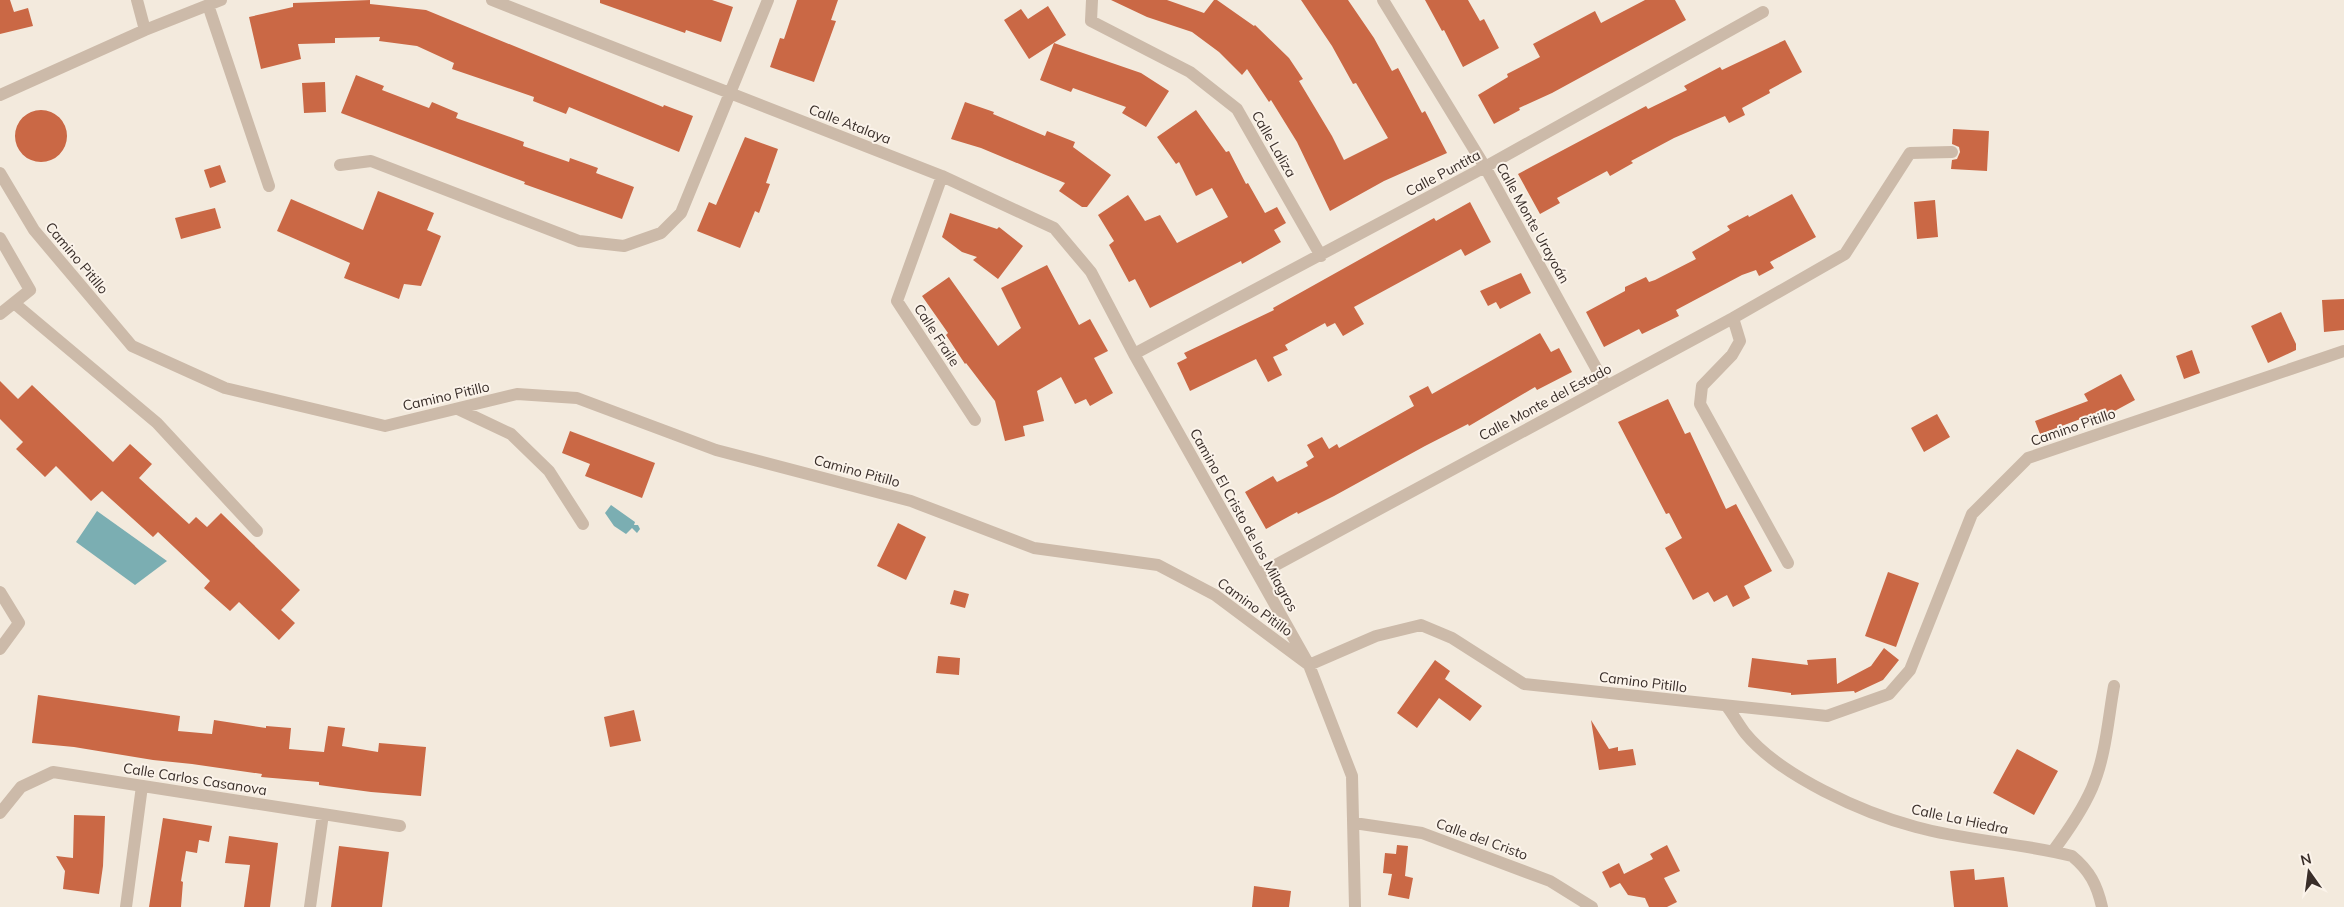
<svg xmlns="http://www.w3.org/2000/svg" width="2344" height="907" font-family="Mulish,sans-serif">
<style>
.water{fill:#7baeb2}
.building{fill:#ca6845}
.lines{fill:none;stroke-linecap:round;stroke-linejoin:round}
.minor{stroke:#ccbaa9;stroke-width:12}
.labels{text-anchor:middle;stroke-width:4;stroke-linejoin:round;paint-order:stroke}
.street-label{font-size:14px;fill:#392e29;stroke:#fbf3ea}
</style>
<rect width="100%" height="100%" fill="#f3eadd"/>
<path class="water" d="M 611,505 L 635,522 L 634,525 L 638,525 L 640,529 L 637,533 L 632,528 L 626,534 L 614,526 L 605,513 Z
M 97,511 L 167,561 L 135,585 L 76,542 Z"/>
<path class="building" d="M 0,0 L 10,0 L 14,12 L 28,8 L 33,26 L 0,34 Z
M 370,0 L 370,4 L 426,10 L 663,107 L 664,105 L 693,116 L 679,152 L 569,107 L 566,114 L 533,101 L 534,97 L 452,69 L 454,63 L 417,46 L 379,41 L 380,37 L 335,38 L 335,43 L 298,44 L 301,59 L 261,69 L 249,17 L 293,7 L 293,3 Z
M 600,0 L 712,0 L 733,7 L 721,42 L 686,30 L 685,33 L 600,3 Z
M 797,0 L 838,0 L 831,20 L 836,21 L 814,82 L 770,67 L 780,38 L 784,39 Z
M 1111,0 L 1167,0 L 1204,13 L 1214,0 L 1217,0 L 1254,26 L 1255,25 L 1289,58 L 1303,79 L 1299,81 L 1332,136 L 1344,160 L 1388,138 L 1356,83 L 1353,84 L 1332,46 L 1301,0 L 1348,0 L 1374,38 L 1392,71 L 1398,68 L 1422,113 L 1425,111 L 1447,153 L 1384,181 L 1330,211 L 1297,142 L 1271,100 L 1269,102 L 1247,69 L 1242,75 L 1219,52 L 1192,32 L 1147,17 Z
M 1425,0 L 1468,0 L 1480,21 L 1484,19 L 1499,48 L 1463,67 L 1444,30 L 1442,31 Z
M 1645,0 L 1675,0 L 1686,20 L 1552,93 L 1519,108 L 1520,110 L 1494,124 L 1478,95 L 1508,77 L 1507,74 L 1540,57 L 1533,44 L 1595,11 L 1601,23 Z
M 1048,6 L 1066,35 L 1029,59 L 1004,20 L 1021,9 L 1028,19 Z
M 1785,40 L 1802,72 L 1769,90 L 1770,93 L 1742,108 L 1745,115 L 1729,123 L 1725,116 L 1674,138 L 1631,161 L 1633,163 L 1610,176 L 1607,171 L 1557,198 L 1560,203 L 1540,214 L 1518,174 L 1646,106 L 1648,109 L 1687,90 L 1684,86 L 1720,67 L 1722,70 Z
M 1054,43 L 1141,73 L 1169,91 L 1146,127 L 1122,113 L 1126,107 L 1073,88 L 1071,92 L 1040,80 Z
M 356,75 L 384,86 L 382,90 L 429,108 L 432,102 L 458,113 L 456,118 L 524,142 L 523,146 L 569,162 L 570,158 L 598,168 L 596,173 L 634,187 L 622,219 L 524,184 L 525,182 L 341,113 Z
M 325,82 L 326,112 L 304,113 L 302,83 Z
M 965,102 L 994,112 L 993,114 L 1045,136 L 1047,131 L 1075,142 L 1073,147 L 1111,175 L 1087,207 L 1082,207 L 1059,191 L 1065,183 L 981,148 L 951,139 Z
M15 136a26 26 0 1 1 52 0a26 26 0 1 1-52 0Z
M 1196,110 L 1226,152 L 1229,151 L 1246,184 L 1248,183 L 1265,213 L 1277,207 L 1286,223 L 1274,230 L 1281,242 L 1242,264 L 1241,261 L 1150,308 L 1135,279 L 1129,282 L 1109,245 L 1114,241 L 1098,215 L 1128,195 L 1145,221 L 1160,215 L 1177,243 L 1228,217 L 1212,188 L 1196,196 L 1179,162 L 1176,164 L 1157,137 Z
M 1953,129 L 1989,131 L 1987,171 L 1951,169 L 1952,160 L 1957,159 L 1960,152 L 1959,147 L 1952,144 Z
M 745,137 L 778,149 L 766,183 L 770,184 L 759,213 L 755,211 L 740,248 L 697,231 L 709,202 L 716,205 Z
M 220,165 L 226,182 L 210,188 L 204,170 Z
M 378,191 L 434,213 L 427,230 L 441,236 L 421,286 L 404,284 L 399,299 L 344,278 L 350,263 L 277,231 L 291,199 L 363,230 Z
M 1792,194 L 1816,237 L 1770,262 L 1774,268 L 1759,276 L 1756,270 L 1742,275 L 1676,310 L 1679,316 L 1642,334 L 1639,329 L 1604,347 L 1586,312 L 1625,291 L 1625,287 L 1646,277 L 1649,282 L 1655,280 L 1696,259 L 1692,252 L 1730,230 L 1727,226 L 1748,215 L 1749,217 Z
M 1935,200 L 1938,237 L 1917,239 L 1914,202 Z
M 1470,202 L 1491,242 L 1465,256 L 1461,249 L 1354,307 L 1364,324 L 1343,336 L 1335,323 L 1327,327 L 1325,323 L 1285,345 L 1288,350 L 1273,357 L 1282,375 L 1268,382 L 1256,359 L 1190,391 L 1177,363 L 1187,358 L 1184,353 L 1274,310 L 1273,308 L 1434,218 L 1436,221 Z
M 215,208 L 221,228 L 181,239 L 175,218 Z
M 950,213 L 997,229 L 999,227 L 1023,246 L 998,279 L 973,260 L 977,257 L 962,252 L 942,237 Z
M 1047,265 L 1079,325 L 1090,319 L 1108,351 L 1094,358 L 1113,393 L 1090,406 L 1086,399 L 1075,404 L 1061,377 L 1037,391 L 1044,421 L 1023,426 L 1025,436 L 1005,441 L 995,401 L 966,363 L 965,364 L 946,335 L 948,333 L 922,296 L 949,277 L 998,346 L 1021,328 L 1001,288 Z
M 1521,273 L 1531,293 L 1500,309 L 1496,302 L 1488,306 L 1480,291 Z
M 2344,299 L 2344,330 L 2324,332 L 2322,300 Z
M 2281,312 L 2296,344 L 2296,350 L 2268,363 L 2251,326 Z
M 1540,333 L 1551,352 L 1559,348 L 1572,372 L 1537,390 L 1535,387 L 1469,426 L 1468,424 L 1425,446 L 1334,496 L 1298,514 L 1297,512 L 1266,529 L 1245,492 L 1273,476 L 1277,482 L 1308,466 L 1306,462 L 1314,457 L 1307,445 L 1322,437 L 1329,449 L 1337,444 L 1339,448 L 1414,406 L 1409,396 L 1428,386 L 1432,394 Z
M 2192,350 L 2200,373 L 2184,379 L 2176,356 Z
M 2121,374 L 2135,400 L 2098,420 L 2094,414 L 2040,434 L 2035,421 L 2088,401 L 2084,394 Z
M 0,381 L 18,399 L 32,385 L 113,462 L 130,444 L 152,464 L 139,478 L 189,524 L 196,517 L 207,527 L 221,513 L 300,590 L 281,610 L 295,623 L 279,640 L 239,602 L 230,611 L 204,588 L 210,581 L 158,532 L 153,537 L 102,491 L 91,501 L 56,466 L 45,477 L 16,449 L 23,442 L 0,419 Z
M 1668,399 L 1685,434 L 1690,432 L 1726,509 L 1736,504 L 1772,571 L 1744,586 L 1750,598 L 1733,607 L 1727,595 L 1714,602 L 1708,592 L 1693,600 L 1665,548 L 1682,538 L 1669,513 L 1666,514 L 1618,422 Z
M 1937,414 L 1950,437 L 1924,452 L 1911,428 Z
M 570,431 L 655,463 L 642,498 L 585,476 L 590,464 L 562,453 Z
M 898,523 L 926,537 L 906,580 L 877,566 Z
M 1888,572 L 1919,583 L 1896,647 L 1865,636 Z
M 954,590 L 969,594 L 965,608 L 950,604 Z
M 1884,648 L 1899,660 L 1883,680 L 1855,693 L 1854,691 L 1791,695 L 1791,693 L 1748,687 L 1752,658 L 1808,665 L 1807,660 L 1836,658 L 1837,684 L 1871,666 Z
M 938,656 L 960,658 L 959,675 L 936,673 Z
M 1435,660 L 1450,671 L 1445,679 L 1482,706 L 1470,721 L 1439,698 L 1417,728 L 1397,713 Z
M 38,695 L 180,716 L 178,731 L 212,734 L 214,720 L 266,728 L 266,726 L 291,728 L 289,749 L 324,752 L 328,726 L 345,728 L 342,746 L 378,752 L 379,743 L 426,747 L 421,796 L 371,792 L 319,785 L 319,782 L 261,777 L 262,774 L 192,764 L 153,760 L 74,747 L 32,743 Z
M 634,710 L 641,741 L 610,747 L 604,717 Z
M 1591,720 L 1609,749 L 1618,747 L 1618,751 L 1633,749 L 1636,765 L 1599,770 Z
M 2017,749 L 2058,771 L 2034,815 L 1993,793 Z
M 74,815 L 105,816 L 103,866 L 99,894 L 63,889 L 65,871 L 56,856 L 73,858 Z
M 163,818 L 212,826 L 209,842 L 199,840 L 197,853 L 186,851 L 181,881 L 183,882 L 181,907 L 149,907 Z
M 229,836 L 278,843 L 270,907 L 244,907 L 250,865 L 225,863 Z
M 1397,845 L 1408,846 L 1405,876 L 1413,878 L 1409,899 L 1388,895 L 1392,874 L 1383,873 L 1385,853 L 1396,854 Z
M 1667,845 L 1680,871 L 1664,878 L 1677,902 L 1667,907 L 1649,907 L 1645,898 L 1628,895 L 1620,883 L 1610,888 L 1602,872 L 1619,863 L 1624,874 L 1653,859 L 1650,854 Z
M 339,846 L 389,852 L 382,907 L 331,907 Z
M 1974,869 L 1975,880 L 2004,877 L 2008,907 L 1954,907 L 1950,871 Z
M 1254,886 L 1291,891 L 1289,907 L 1252,907 Z"/>
<g class="lines">
<path class="minor" d="M 137,0 L 145,30
M 492,0 L 942,176 L 1054,228 L 1091,272 L 1134,354 L 1309,665 L 1352,776 L 1355,907
M 1092,0 L 1091,21 L 1190,72 L 1237,109 L 1321,256
M 1383,0 L 1485,167 L 1606,386
M 208,5 L 269,186
M 0,95 L 145,30 L 221,0
M 340,165 L 371,161 L 579,241 L 624,246 L 661,233 L 681,213 L 768,0
M 0,173 L 34,230 L 132,346 L 225,388 L 385,426 L 517,394 L 577,398 L 716,450 L 911,501 L 1034,548 L 1158,565 L 1215,595 L 1309,665 L 1376,636 L 1421,625 L 1452,638 L 1524,684 L 1827,716 L 1889,694 L 1910,670 L 1972,514 L 2028,458 L 2344,351
M 942,176 L 897,301 L 975,420
M 0,238 L 30,290 L 0,314
M 14,303 L 157,423 L 257,531
M 1733,318 L 1740,341 L 1732,355 L 1702,386 L 1700,404 L 1788,563
M 1134,354 L 1485,167 L 1763,12
M 458,409 L 511,434 L 549,471 L 583,524
M 1259,574 L 1733,318 L 1845,254 L 1910,153 L 1952,152
M 0,592 L 19,623 L 0,649
M 1728,708 C 1734,716 1739,725 1745,733 C 1780,776 1863,813 1916,827 C 1967,841 2021,843 2072,856 C 2090,871 2097,885 2102,907
M 0,813 L 21,787 L 53,772 L 400,826
M 1354,823 L 1422,833 L 1550,881 L 1592,907
M 2053,851 C 2068,831 2082,811 2092,788 C 2106,756 2108,719 2114,686
M 126,907 L 142,786
M 310,907 L 323,814"/>
</g>
<g class="labels">
<g class="street-label">
<text transform="translate(850 124) rotate(21)" y="5">Calle Atalaya</text>
<text transform="translate(1274 144) rotate(60)" y="5">Calle Laliza</text>
<text transform="translate(1443 173) rotate(-28)" y="5">Calle Puntita</text>
<text transform="translate(1533 223) rotate(61)" y="5">Calle Monte Urayoán</text>
<text transform="translate(77 258) rotate(50)" y="5">Camino Pitillo</text>
<text transform="translate(937 335) rotate(57)" y="5">Calle Fraile</text>
<text transform="translate(446 396) rotate(-13)" y="5">Camino Pitillo</text>
<text transform="translate(1545 402) rotate(-28)" y="5">Calle Monte del Estado</text>
<text transform="translate(2073 427) rotate(-19)" y="5">Camino Pitillo</text>
<text transform="translate(857 471) rotate(15)" y="5">Camino Pitillo</text>
<text transform="translate(1244 520) rotate(61)" y="5">Camino El Cristo de los Milagros</text>
<text transform="translate(1255 607) rotate(36)" y="5">Camino Pitillo</text>
<text transform="translate(1643 682) rotate(7)" y="5">Camino Pitillo</text>
<text transform="translate(195 779) rotate(9)" y="5">Calle Carlos Casanova</text>
<text transform="translate(1960 819) rotate(12)" y="5">Calle La Hiedra</text>
<text transform="translate(1482 839) rotate(20)" y="5">Calle del Cristo</text>
</g>
</g>
<g transform="translate(2309 872) rotate(346)" stroke="#fbf3ea" stroke-width="4" paint-order="stroke">
<path d="M0-4L9 19L0 12L-9 19Z" fill="#392e29"/>
<text y="-8" font-size="14" font-weight="bold" text-anchor="middle" fill="#392e29">N</text>
</g>
</svg>
